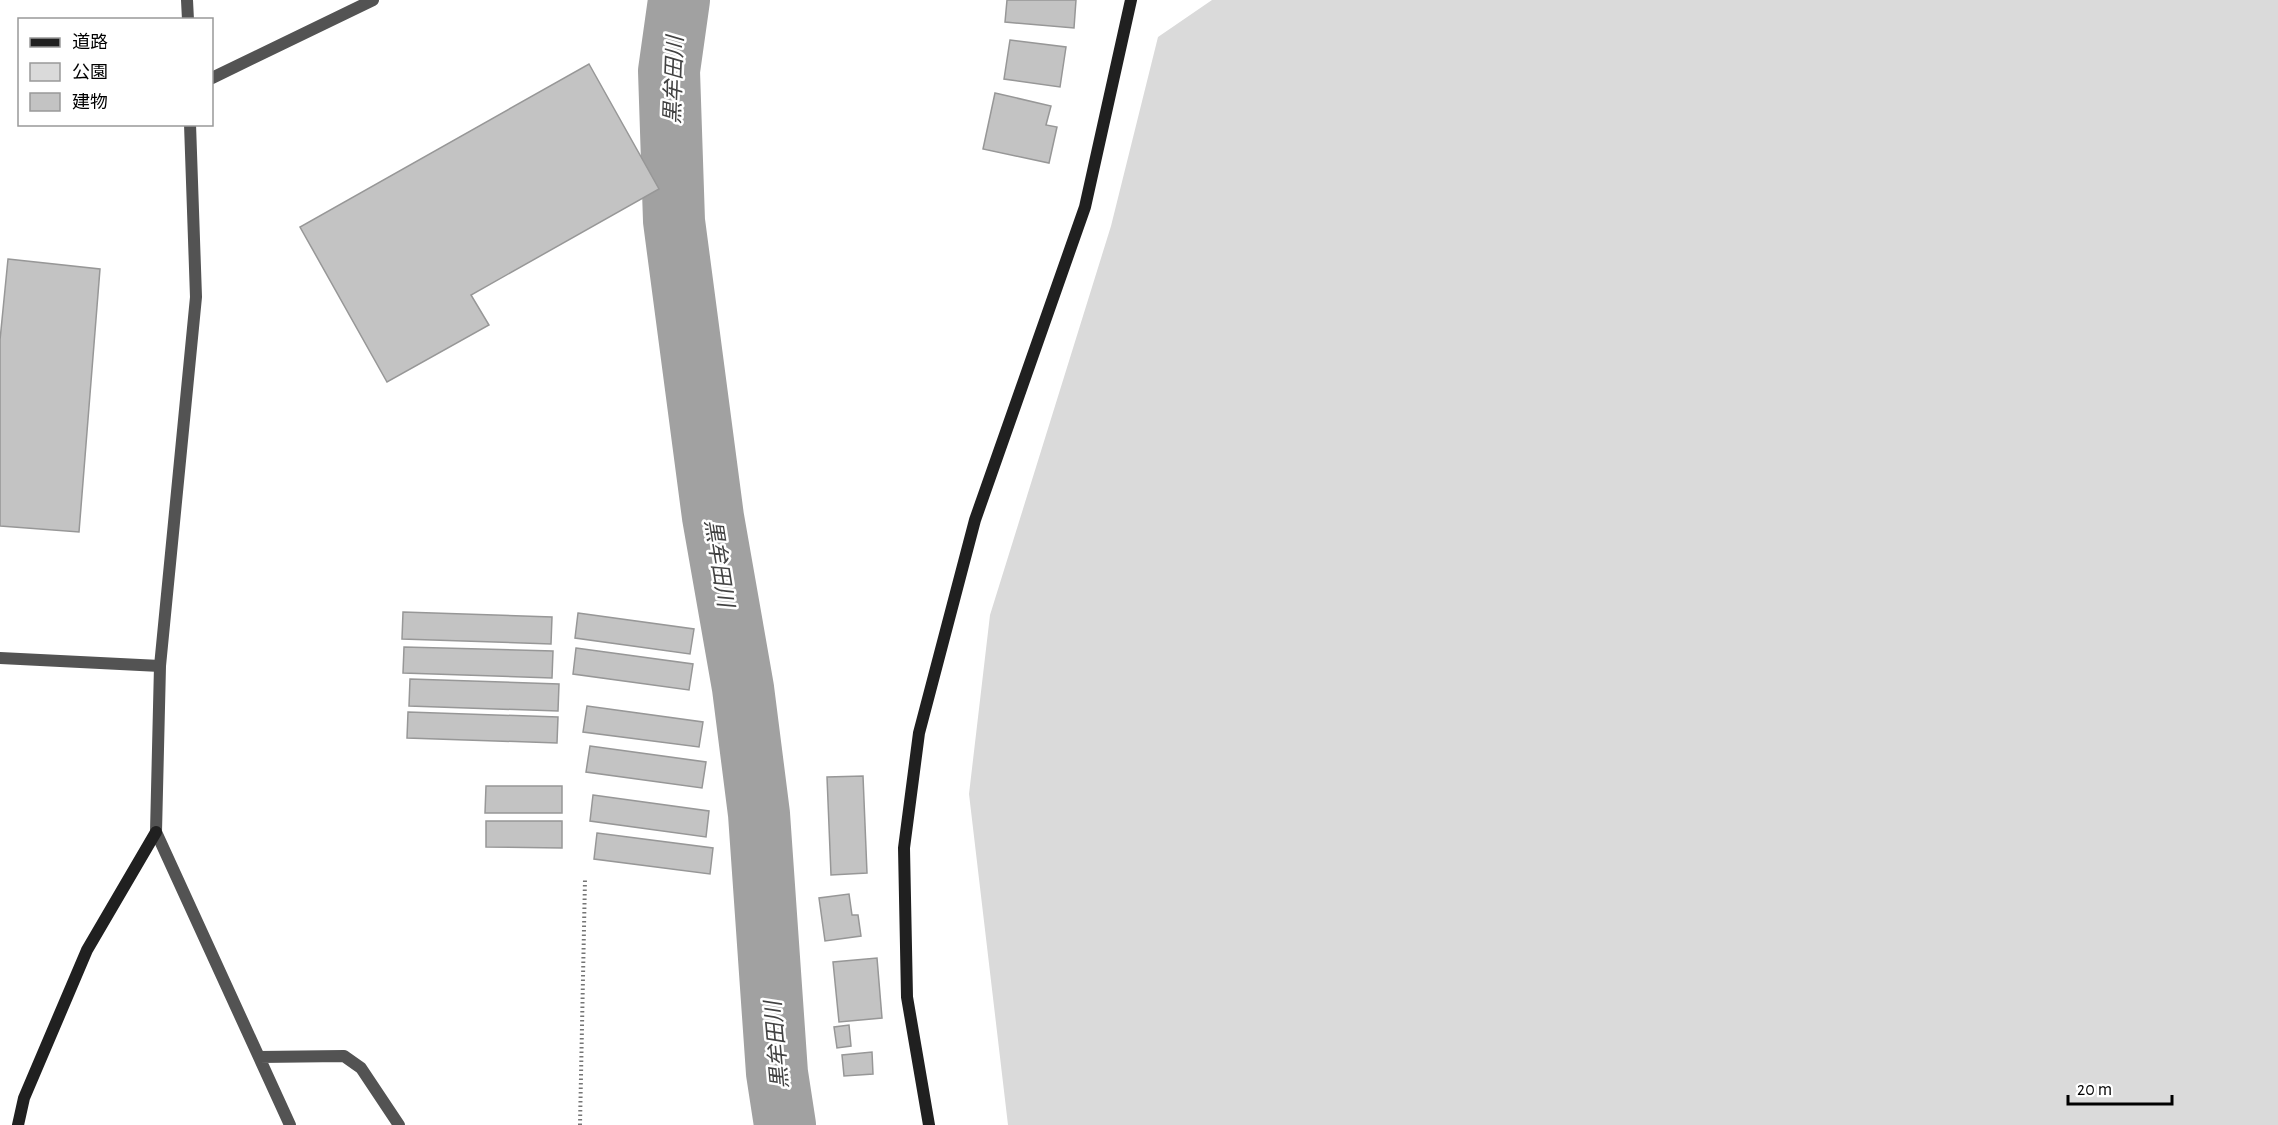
<svg xmlns="http://www.w3.org/2000/svg" width="2278" height="1125" font-family="'Alegreya Sans','Noto Sans JP',sans-serif">
<style>
.green{fill:#dadada}
.lines{fill:none;stroke-linecap:round;stroke-linejoin:round}
.river{stroke:#a1a1a1;stroke-width:62}
.building{fill:#c3c3c3;stroke:#979797;stroke-width:1.5}
.path{stroke:#757575;stroke-width:4;stroke-dasharray:1.5 3;stroke-linecap:butt}
.street{stroke:#535353;stroke-width:12}
.secondary{stroke:#202020;stroke-width:12}
.labels{text-anchor:middle;stroke-width:5;stroke-linejoin:round;paint-order:stroke}
.water-label{font-size:22px;font-style:italic;fill:#424242;stroke:#fff}
</style>
<rect width="100%" height="100%" fill="#fff"/>
<path class="green" d="M 1212,0 L 2278,0 L 2278,1125 L 1008,1125 L 969,794 L 990,615 L 1111,226 L 1158,37 Z"/>
<g class="lines">
<path class="river" d="M 679,0 L 669,71 L 674,221 L 713,517 L 743,688 L 759,814 L 777,1073 L 785,1125"/>
</g>
<path class="building" d="M 1007,0 L 1076,0 L 1074,28 L 1005,22 Z
M 1010,40 L 1066,47 L 1060,87 L 1004,79 Z
M 589,64 L 659,189 L 471,295 L 489,325 L 387,382 L 300,227 Z
M 995,93 L 1051,106 L 1046,125 L 1057,127 L 1049,163 L 983,149 Z
M 8,259 L 100,269 L 79,532 L 0,526 L 0,340 Z
M 403,612 L 552,617 L 551,644 L 402,639 Z
M 578,613 L 694,629 L 690,654 L 575,638 Z
M 404,647 L 553,651 L 552,678 L 403,673 Z
M 576,648 L 693,664 L 689,690 L 573,674 Z
M 410,679 L 559,684 L 558,711 L 409,706 Z
M 587,706 L 703,722 L 699,747 L 583,732 Z
M 408,712 L 558,717 L 557,743 L 407,738 Z
M 590,746 L 706,762 L 702,788 L 586,772 Z
M 863,776 L 867,873 L 831,875 L 827,777 Z
M 486,786 L 562,786 L 562,813 L 485,813 Z
M 593,795 L 709,811 L 706,837 L 590,821 Z
M 486,821 L 562,821 L 562,848 L 486,847 Z
M 597,833 L 713,848 L 710,874 L 594,859 Z
M 849,894 L 852,915 L 858,915 L 861,936 L 825,941 L 819,898 Z
M 877,958 L 882,1018 L 839,1022 L 833,962 Z
M 849,1025 L 851,1046 L 837,1048 L 834,1027 Z
M 872,1052 L 873,1074 L 844,1076 L 842,1055 Z"/>
<g class="lines">
<path class="path" d="M 580,1125 L 585,879"/>
<path class="street" d="M 187,0 L 188,20
M 212,78 L 373,0
M 190,124 L 196,297 L 160,666 L 156,832 L 290,1125
M 0,658 L 160,666
M 259,1057 L 344,1056 L 361,1068 L 399,1125"/>
<path class="secondary" d="M 18,1125 L 24,1098 L 87,950 L 156,832
M 929,1125 L 907,997 L 904,848 L 919,733 L 975,520 L 1085,207 L 1131,0"/>
</g>
<g class="labels">
<g class="water-label">
<text transform="translate(673 80) rotate(-88)" y="8">黒牟田川</text>
<text transform="translate(720 563) rotate(81)" y="8">黒牟田川</text>
<text transform="translate(776 1045) rotate(-95)" y="8">黒牟田川</text>
</g>
</g>
<rect x="18" y="18" width="195" height="108" fill="#ffffff" stroke="#999999" stroke-width="1.5"/>
<rect x="30" y="38" width="30" height="9" fill="#202020" stroke="#999999" stroke-width="1.5"/>
<text x="72" y="48" font-size="18" fill="#000000">道路</text>
<rect x="30" y="63" width="30" height="18" fill="#dadada" stroke="#999999" stroke-width="1.5"/>
<text x="72" y="78" font-size="18" fill="#000000">公園</text>
<rect x="30" y="93" width="30" height="18" fill="#c3c3c3" stroke="#999999" stroke-width="1.5"/>
<text x="72" y="108" font-size="18" fill="#000000">建物</text>
<path d="M2068 1095v9h104v-9" fill="none" stroke="#000000" stroke-width="3"/>
<text x="2077" y="1095" font-size="18" fill="#000000" stroke="#ffffff" stroke-width="4.5" paint-order="stroke">20 m</text>
</svg>
